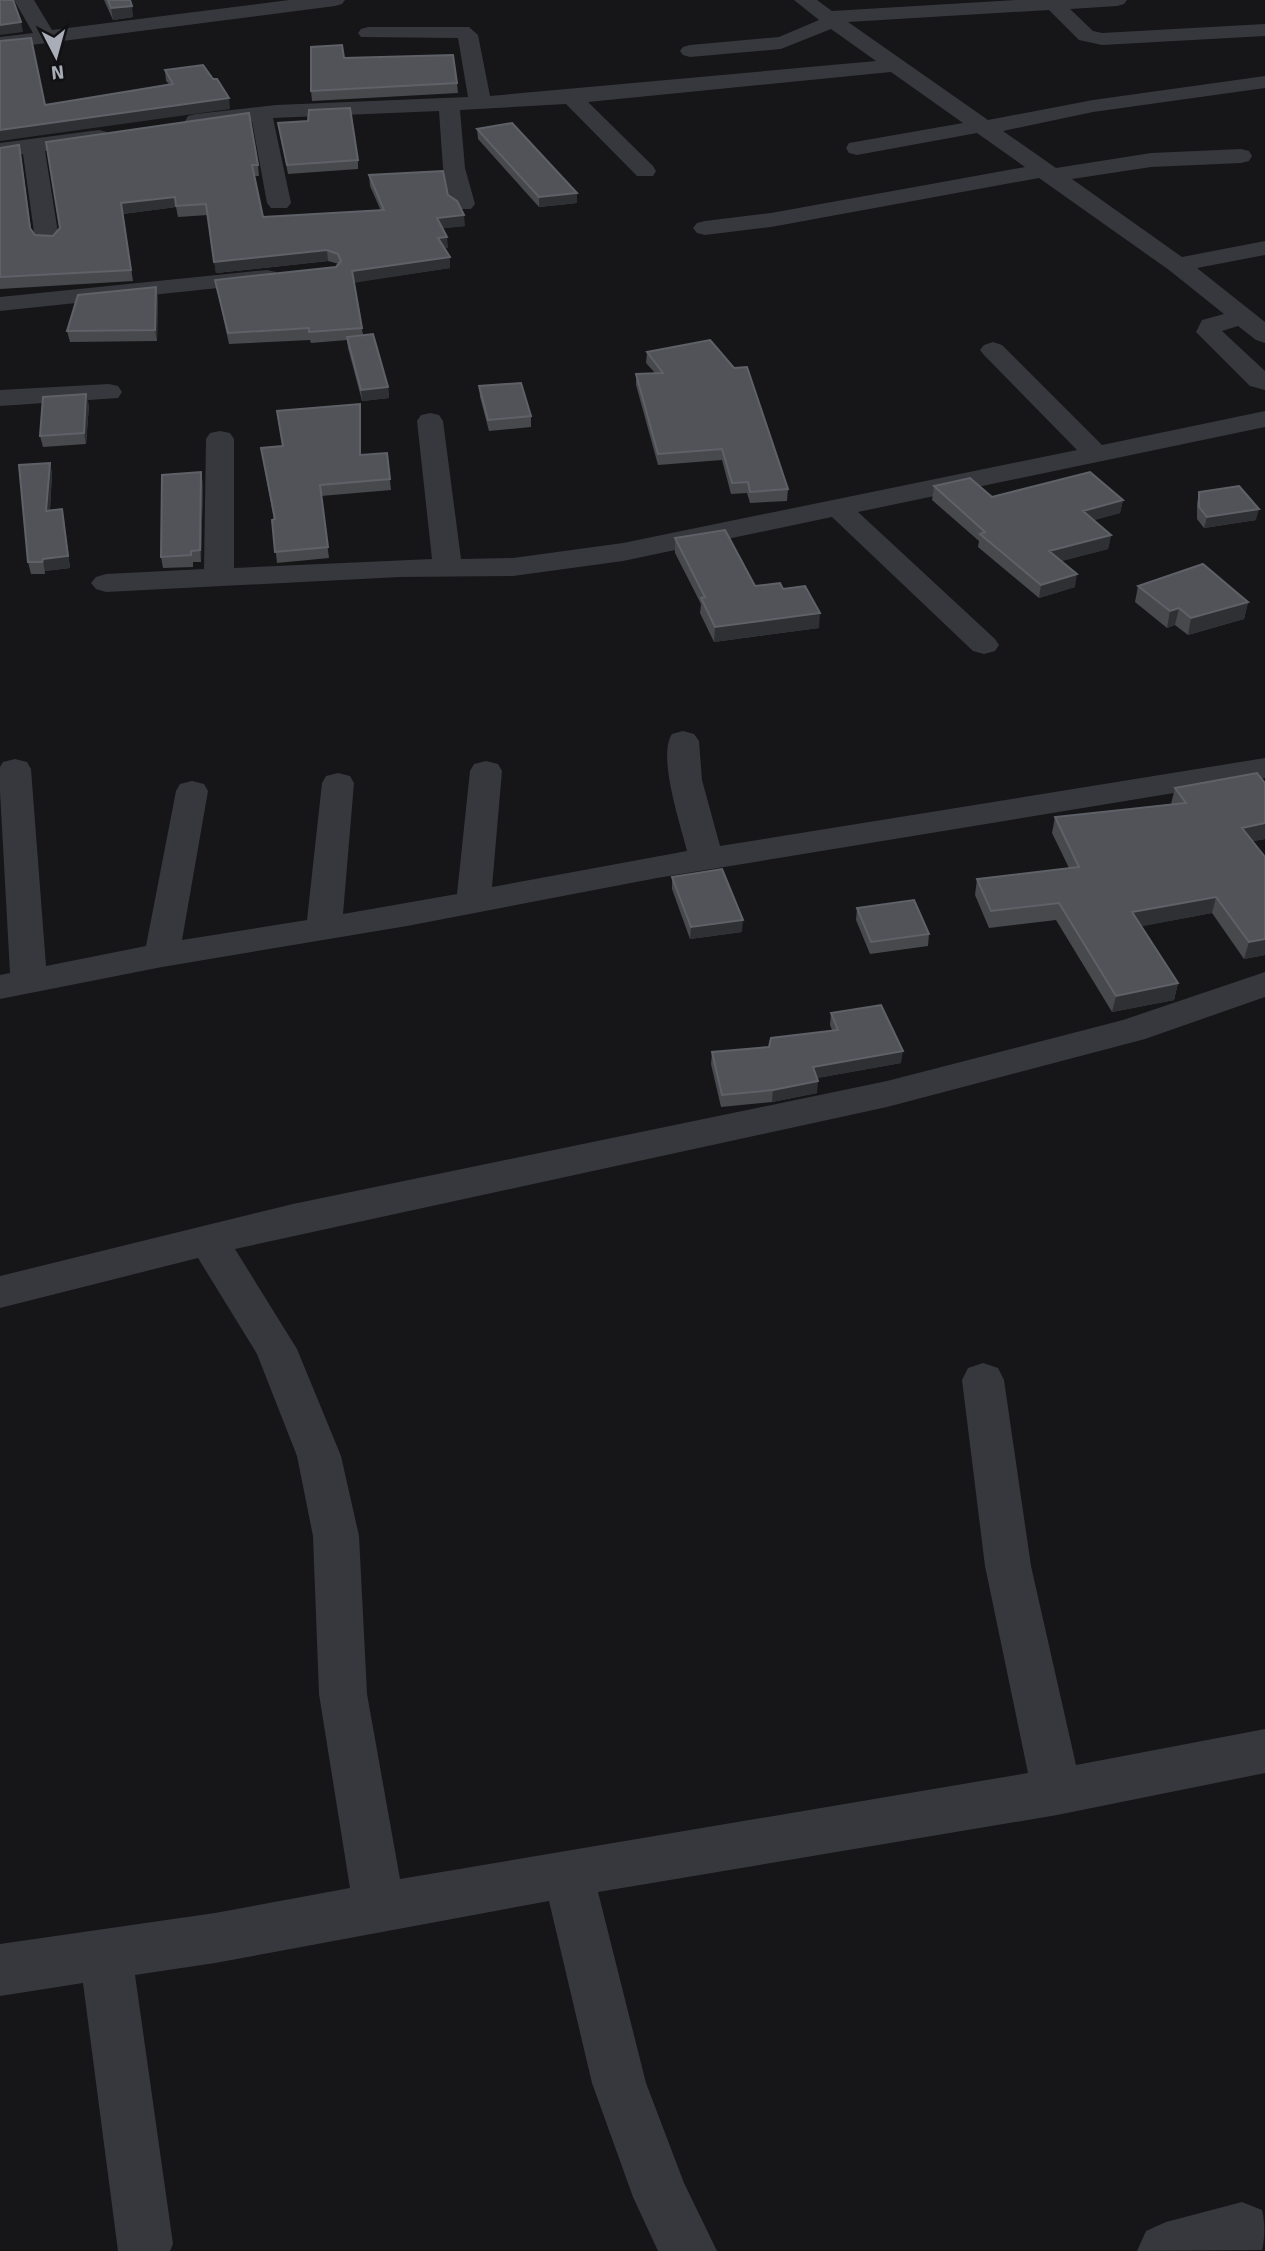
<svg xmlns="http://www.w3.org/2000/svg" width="1265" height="2251" font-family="Signika,sans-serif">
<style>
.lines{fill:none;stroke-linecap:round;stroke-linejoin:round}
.minor{fill:#37383d;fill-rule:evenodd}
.wall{fill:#47494d}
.shaded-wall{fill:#2f3033}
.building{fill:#525359;stroke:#5f6168;stroke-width:2}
</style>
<rect width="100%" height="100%" fill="#161618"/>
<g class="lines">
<path class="minor" d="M 14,0 L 34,0 L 52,30 L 289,0 L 345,0 L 342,4 L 335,6 L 0,49 L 0,37 L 33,33 Z
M 794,0 L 817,0 L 832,11 L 1016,0 L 1127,0 L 1124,4 L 1117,6 L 1070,9 L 1093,31 L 1102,33 L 1265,24 L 1265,36 L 1102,45 L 1079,40 L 1049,10 L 848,22 L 988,120 L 1093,100 L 1265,76 L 1265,88 L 1093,112 L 1003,131 L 1056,168 L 1151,153 L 1241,149 L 1249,151 L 1252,156 L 1249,161 L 1241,163 L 1151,167 L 1072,179 L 1182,257 L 1265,241 L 1265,255 L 1197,268 L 1265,322 L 1265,343 L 1256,340 L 1238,326 L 1222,331 L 1265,371 L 1265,390 L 1250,386 L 1196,332 L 1202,320 L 1224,314 L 1169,270 L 1039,178 L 771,227 L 705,235 L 697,233 L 693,228 L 697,223 L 705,221 L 771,213 L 1025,167 L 977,133 L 857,155 L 849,153 L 846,148 L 849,143 L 963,123 L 891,72 L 588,102 L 653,166 L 656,171 L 653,176 L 637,176 L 566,104 L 460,110 L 465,168 L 475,204 L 471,209 L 455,209 L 451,204 L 443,168 L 439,111 L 273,118 L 291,203 L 287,208 L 271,208 L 267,203 L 252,121 L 196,128 L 188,126 L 185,121 L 188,116 L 196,114 L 276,105 L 468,97 L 458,38 L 361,37 L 358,33 L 361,29 L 368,27 L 469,27 L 478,35 L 490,96 L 876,61 L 831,29 L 781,49 L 690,57 L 683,55 L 680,51 L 683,47 L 690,45 L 779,37 L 819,20 Z
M 99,130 L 107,132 L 110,137 L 107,142 L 45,151 L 59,239 L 55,244 L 39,244 L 35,239 L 23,154 L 0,157 L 0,143 Z
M 267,270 L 276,272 L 279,277 L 276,282 L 0,311 L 0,297 Z
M 993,342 L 1002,345 L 1102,445 L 1265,411 L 1265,427 L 858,512 L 995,639 L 999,645 L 995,651 L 984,654 L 973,651 L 832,517 L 623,561 L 513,576 L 400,577 L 106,592 L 96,589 L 91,583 L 96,577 L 106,574 L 204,569 L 206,439 L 210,433 L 220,431 L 230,433 L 234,439 L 234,568 L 432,559 L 417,421 L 421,415 L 430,413 L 439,415 L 443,421 L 461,559 L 513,558 L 623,543 L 1077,450 L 984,355 L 980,350 L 984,345 Z
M 109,384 L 118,386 L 122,392 L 118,398 L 0,406 L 0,390 Z
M 683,731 L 694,734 L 699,741 L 702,780 L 720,846 L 1265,758 L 1265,778 L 657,878 L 407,926 L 162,967 L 0,999 L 0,975 L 10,973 L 0,791 L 0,767 L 3,762 L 15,759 L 27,762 L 31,769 L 46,966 L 146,946 L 176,791 L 180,784 L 192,781 L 204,784 L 208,791 L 182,940 L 307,920 L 322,783 L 326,776 L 338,773 L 350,776 L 354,783 L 343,914 L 457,894 L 470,771 L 474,764 L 486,761 L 498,764 L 502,771 L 492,887 L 687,851 C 681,826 657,756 672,734 Z
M 1265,972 L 1265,997 L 1145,1039 L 887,1107 L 235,1249 L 297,1349 L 341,1456 L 359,1536 L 367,1694 L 400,1879 L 1028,1773 L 985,1566 L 962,1380 L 968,1368 L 983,1363 L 998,1368 L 1004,1380 L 1031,1566 L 1076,1765 L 1265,1729 L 1265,1773 L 1057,1815 L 598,1892 L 646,2083 L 684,2183 L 717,2251 L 658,2251 L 633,2197 L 592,2083 L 549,1901 L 215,1963 L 135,1975 L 173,2244 L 170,2251 L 118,2251 L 83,1983 L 0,1996 L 0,1944 L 215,1913 L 350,1888 L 319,1694 L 313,1536 L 297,1456 L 257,1354 L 198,1258 L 0,1308 L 0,1276 L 293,1204 L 887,1081 L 1123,1020 Z
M 1242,2202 L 1262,2210 C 1265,2221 1265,2239 1262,2250 L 1137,2251 L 1146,2231 L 1166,2222 Z"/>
</g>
<path class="wall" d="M 104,0 L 130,0 L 133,17 L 113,20 Z
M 344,58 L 457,83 L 458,93 L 312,101 L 311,91 Z
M 165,70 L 230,109 L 45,105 L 169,84 L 166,81 Z
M 278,123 L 358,160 L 358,169 L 288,174 Z
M 477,129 L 577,193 L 577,203 L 539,207 L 478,139 Z
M 46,142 L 258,165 L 259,176 L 254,176 L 263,217 L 381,211 L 370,186 L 369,175 L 448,195 L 465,226 L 443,228 L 448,248 L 444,248 L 450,257 L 450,268 L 354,282 L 363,335 L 388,387 L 389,398 L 362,401 L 348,348 L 347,340 L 311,343 L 310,340 L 229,344 L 215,280 L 336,267 L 339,264 L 328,261 L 216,273 L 208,215 L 178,217 L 176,207 L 123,214 L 133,281 L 0,289 L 0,148 L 21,156 L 31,229 L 35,235 L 53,236 L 60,228 Z
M 158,297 L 157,341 L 70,342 L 67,331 Z
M 647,352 L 788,489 L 787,501 L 750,503 L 747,493 L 731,494 L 722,460 L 658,465 L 636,385 L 636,374 L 655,373 L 646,363 Z
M 479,386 L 531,416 L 531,427 L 489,431 L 480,397 Z
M 360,404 L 361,414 L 361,455 L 387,453 L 391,490 L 321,496 L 329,558 L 277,563 L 272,520 L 274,520 L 261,448 L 282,446 Z
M 89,405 L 86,444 L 43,447 L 40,436 Z
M 50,463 L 52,474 L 50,510 L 64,520 L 70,568 L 45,571 L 45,574 L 31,574 L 28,562 Z
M 203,483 L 201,562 L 193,562 L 193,567 L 163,568 L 161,557 Z
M 934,486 L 992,497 L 1123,500 L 1120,513 L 1094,520 L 1111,535 L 1108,549 L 1061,561 L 1075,587 L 1039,598 L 978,547 L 979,541 L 932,500 Z
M 1199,492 L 1256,520 L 1204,528 L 1197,519 L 1197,504 Z
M 675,538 L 755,586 L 783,589 L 819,628 L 714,642 L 700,613 L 701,604 L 675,553 Z
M 1138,586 L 1248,602 L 1244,619 L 1188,635 L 1175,625 L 1167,628 L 1135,602 Z
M 1265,783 L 1265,839 L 1253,841 L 1265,857 L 1265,955 L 1244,959 L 1212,913 L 1141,926 L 1178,983 L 1174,1000 L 1112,1012 L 1056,920 L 989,928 L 975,895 L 977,879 L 1069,868 L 1052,833 L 1055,817 L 1171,804 L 1175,788 Z
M 672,877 L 742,932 L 690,939 L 672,889 Z
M 857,908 L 929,934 L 928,946 L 870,954 L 856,920 Z
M 831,1013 L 901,1063 L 817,1078 L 817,1093 L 772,1102 L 721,1107 L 711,1064 L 712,1052 L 769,1047 L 832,1030 L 830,1025 Z"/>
<path class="shaded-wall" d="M 132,6 L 133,17 L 113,20 L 111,8 Z
M 21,22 L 23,32 L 0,35 L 0,25 Z
M 229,98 L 230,109 L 0,141 L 0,130 Z
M 577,193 L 577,203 L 539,207 L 539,197 Z
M 175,197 L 176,207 L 123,214 L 133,281 L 121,203 Z
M 464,215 L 465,226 L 438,229 L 437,218 Z
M 447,237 L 448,248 L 438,249 L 438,238 Z
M 327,250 L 328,261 L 216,273 L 214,262 Z
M 450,257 L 450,268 L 353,283 L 352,271 Z
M 156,287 L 158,297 L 157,341 L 155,330 Z
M 388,387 L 389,398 L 362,401 L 361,390 Z
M 86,394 L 89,405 L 86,444 L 84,433 Z
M 360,404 L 361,414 L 361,466 L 360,455 Z
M 50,463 L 52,474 L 49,522 L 46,511 Z
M 201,472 L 203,483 L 201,562 L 200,550 Z
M 1123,500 L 1120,513 L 1081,524 L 1083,511 Z
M 62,509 L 70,568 L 45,571 L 45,574 L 43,559 Z
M 1259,509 L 1256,520 L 1204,528 L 1207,517 Z
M 1111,535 L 1108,549 L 1047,565 L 1049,551 Z
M 1077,574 L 1075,587 L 1039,598 L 1041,585 Z
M 1248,602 L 1244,619 L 1188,635 L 1191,618 Z
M 1179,608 L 1175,625 L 1167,628 L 1170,611 Z
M 820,613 L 819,628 L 714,642 L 715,627 Z
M 1265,823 L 1265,839 L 1238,844 L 1242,828 Z
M 1216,897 L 1212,913 L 1128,929 L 1132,912 Z
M 743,920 L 742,932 L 690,939 L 691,927 Z
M 1265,939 L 1265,955 L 1244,959 L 1249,942 Z
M 1178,983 L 1174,1000 L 1112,1012 L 1116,996 Z
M 903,1051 L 901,1063 L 812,1079 L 813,1067 Z
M 818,1081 L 817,1093 L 772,1102 L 773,1090 Z"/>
<path class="building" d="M 0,0 L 13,0 L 21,22 L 0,25 Z
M 108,0 L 130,0 L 132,6 L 111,8 Z
M 31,38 L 45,105 L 173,84 L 165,70 L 203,65 L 213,79 L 217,79 L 229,98 L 0,130 L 0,41 Z
M 342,45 L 344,58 L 453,55 L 457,83 L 311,91 L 311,47 Z
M 350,108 L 358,160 L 287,165 L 278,123 L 308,121 L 309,110 Z
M 249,113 L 258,165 L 252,165 L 263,217 L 384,210 L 369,175 L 443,171 L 448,195 L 457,201 L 464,215 L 437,218 L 447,237 L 438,238 L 450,257 L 352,271 L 362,328 L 309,332 L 309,328 L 228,333 L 215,280 L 336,267 L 341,261 L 338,254 L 327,250 L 214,262 L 206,204 L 176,206 L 175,197 L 121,203 L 131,270 L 0,277 L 0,148 L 19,145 L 30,228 L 35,235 L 53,236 L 60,228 L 46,142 Z
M 512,123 L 577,193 L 539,197 L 477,129 Z
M 156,287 L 155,330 L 67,331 L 78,295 Z
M 373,334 L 388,387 L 361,390 L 347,337 Z
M 710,340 L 734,368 L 747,367 L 788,489 L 750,492 L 748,482 L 732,483 L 722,449 L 658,454 L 636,374 L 663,373 L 647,352 Z
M 521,383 L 531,416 L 488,420 L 479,386 Z
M 86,394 L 84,433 L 40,436 L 43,397 Z
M 360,404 L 360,455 L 387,453 L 390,479 L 320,485 L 328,547 L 275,552 L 272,520 L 275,519 L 261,448 L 283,446 L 277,411 Z
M 50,463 L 46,511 L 62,509 L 68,556 L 43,559 L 42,562 L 28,562 L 19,465 Z
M 201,472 L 200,550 L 191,551 L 191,555 L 161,557 L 162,475 Z
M 1090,472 L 1123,500 L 1083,511 L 1111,535 L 1049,551 L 1077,574 L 1041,585 L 980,534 L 985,532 L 934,486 L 970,478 L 992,497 Z
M 1239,486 L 1259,509 L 1207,517 L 1199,507 L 1199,492 Z
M 725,530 L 755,586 L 780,583 L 783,589 L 805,586 L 820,613 L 715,627 L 701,598 L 705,597 L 675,538 Z
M 1203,564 L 1248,602 L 1191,618 L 1179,608 L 1170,611 L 1138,586 Z
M 1257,773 L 1265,783 L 1265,823 L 1242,828 L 1265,857 L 1265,939 L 1249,942 L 1216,897 L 1132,912 L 1178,983 L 1116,996 L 1059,903 L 991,911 L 977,879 L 1079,867 L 1055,817 L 1186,803 L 1175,788 Z
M 722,869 L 743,920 L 691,927 L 672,877 Z
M 914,900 L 929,934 L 871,942 L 857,908 Z
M 881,1005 L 903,1051 L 813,1067 L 818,1081 L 773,1090 L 722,1095 L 712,1052 L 769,1047 L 771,1038 L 838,1030 L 831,1013 Z"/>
<g transform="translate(56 56) rotate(174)" stroke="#111113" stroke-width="5" paint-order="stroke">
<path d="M0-5L12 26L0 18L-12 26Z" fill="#a8adb8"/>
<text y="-10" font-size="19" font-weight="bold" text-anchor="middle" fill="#a8adb8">N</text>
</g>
</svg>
